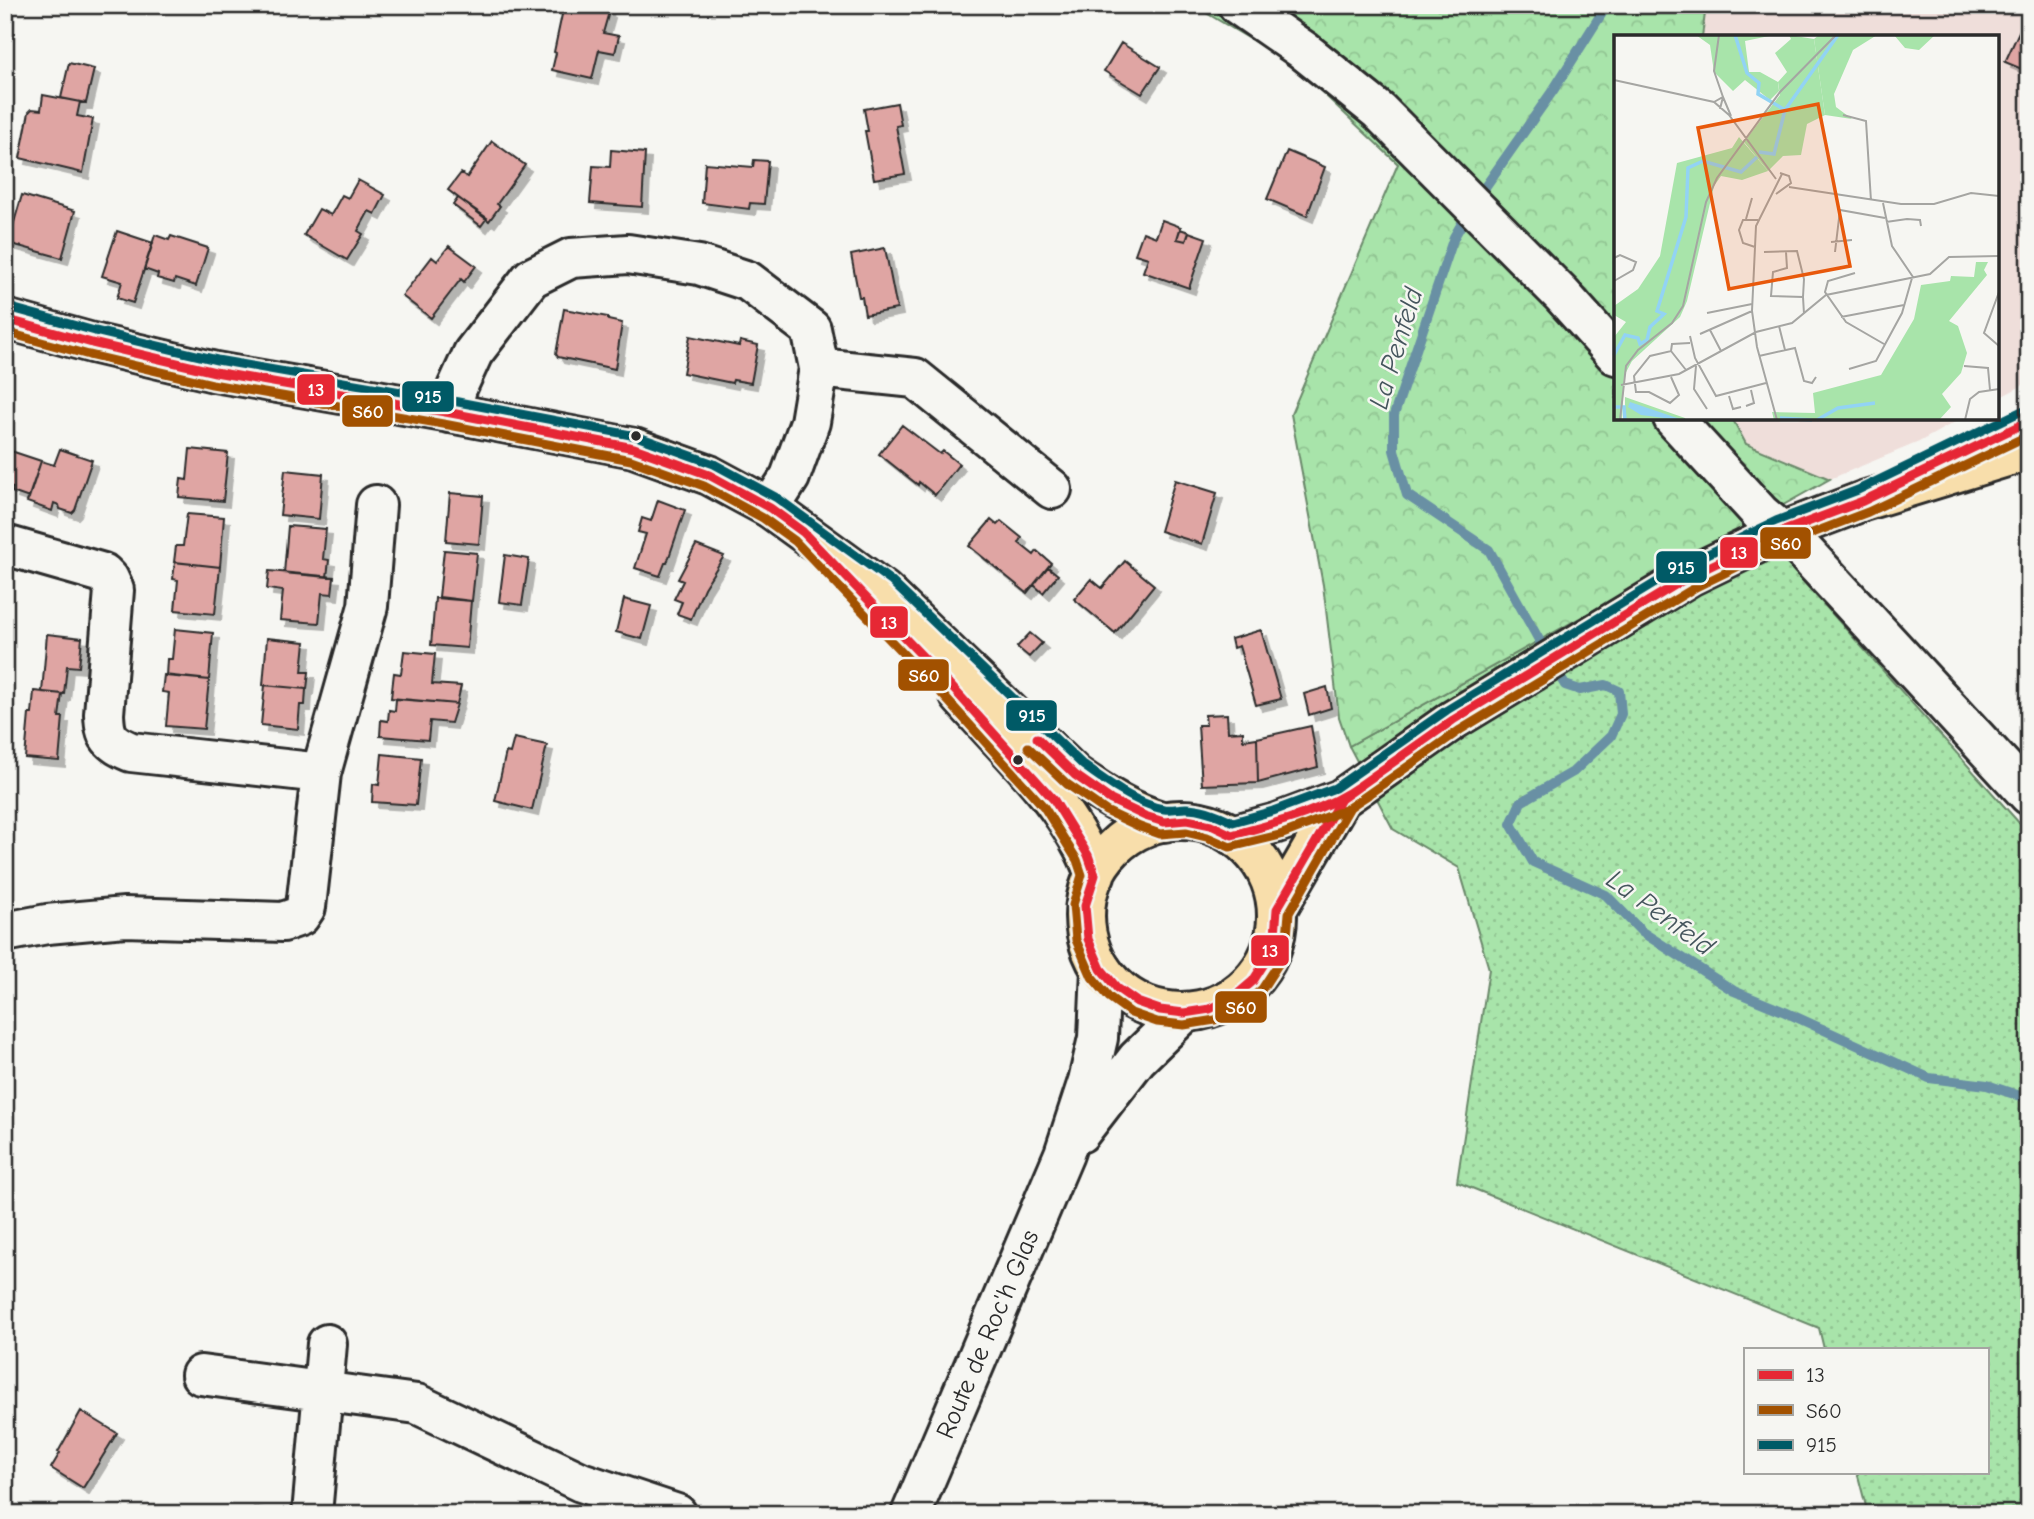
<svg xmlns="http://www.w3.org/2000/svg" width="2034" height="1519" font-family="'Comic Neue',sans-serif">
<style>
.built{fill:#efdeda}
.grass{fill:url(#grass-dots);stroke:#6a886a;stroke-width:2}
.forest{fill:url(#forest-crowns);stroke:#6a886a;stroke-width:2}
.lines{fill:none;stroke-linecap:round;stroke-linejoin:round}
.stream{stroke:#6990a4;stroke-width:10}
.building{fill:#dfa5a3;stroke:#2b2b2b;stroke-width:2;filter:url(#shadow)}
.minor-casing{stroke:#2b2b2b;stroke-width:44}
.major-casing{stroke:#2b2b2b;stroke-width:44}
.minor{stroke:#f6f6f2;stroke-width:38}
.major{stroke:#f8deab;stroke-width:38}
.bus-1-casing{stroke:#f6f6f2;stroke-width:14}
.bus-2-casing{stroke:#f6f6f2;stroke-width:14}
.bus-3-casing{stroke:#f6f6f2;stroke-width:14}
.bus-1{stroke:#e62834;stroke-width:9}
.bus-2{stroke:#a25100;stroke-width:9}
.bus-3{stroke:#005a66;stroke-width:9}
.bus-dot{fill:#2b2b2b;stroke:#f6f6f2;stroke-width:2.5}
.labels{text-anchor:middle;stroke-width:5;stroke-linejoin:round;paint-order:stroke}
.street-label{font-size:26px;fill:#2b2b2b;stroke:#f6f6f2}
.water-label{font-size:28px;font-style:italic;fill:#45555d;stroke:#f6f6f2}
.inset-river{fill:none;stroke:#92d3f4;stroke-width:3.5}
.inset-road{fill:none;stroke:#a5a5a2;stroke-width:2}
.view{fill:#e8590c;fill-opacity:0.15;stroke:#e8590c;stroke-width:3.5}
.inset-edge{fill:none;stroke:#2b2b2b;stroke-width:3.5}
.line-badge{stroke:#f6f6f2;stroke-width:2.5}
.badge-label{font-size:19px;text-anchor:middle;font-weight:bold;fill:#fff}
</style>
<defs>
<pattern id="grass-dots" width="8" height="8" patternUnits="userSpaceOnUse" patternTransform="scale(1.75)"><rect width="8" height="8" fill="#a8e4aa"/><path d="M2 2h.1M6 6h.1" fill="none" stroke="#91c492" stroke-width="1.8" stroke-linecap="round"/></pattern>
<pattern id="forest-crowns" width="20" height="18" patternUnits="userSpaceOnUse" patternTransform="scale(1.75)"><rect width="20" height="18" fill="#a8e4aa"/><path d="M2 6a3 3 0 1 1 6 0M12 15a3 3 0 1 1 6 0" fill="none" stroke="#91c492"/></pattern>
<filter id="shadow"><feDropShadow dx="6" dy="6" stdDeviation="0" flood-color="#0004"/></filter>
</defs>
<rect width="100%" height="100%" fill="#f6f6f2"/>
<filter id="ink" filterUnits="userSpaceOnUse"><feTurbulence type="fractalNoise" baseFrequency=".0143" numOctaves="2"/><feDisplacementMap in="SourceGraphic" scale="14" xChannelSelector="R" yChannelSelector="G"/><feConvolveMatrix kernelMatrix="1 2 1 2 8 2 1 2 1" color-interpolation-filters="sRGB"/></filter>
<g filter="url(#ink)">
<path class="built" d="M 1706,5 L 2029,5 L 2029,382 L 1997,399 L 1997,37 L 1702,37 Z
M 1732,418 L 1962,418 L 1919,442 L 1830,479 L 1746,444 Z"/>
<path class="grass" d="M 1751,523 L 2029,834 L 2029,1514 L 1868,1514 L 1857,1472 L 1987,1472 L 1987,1349 L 1824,1349 L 1819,1328 L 1457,1182 L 1489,969 L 1459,868 L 1393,829 L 1349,746 Z"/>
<path class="forest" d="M 1193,5 L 1706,5 L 1702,37 L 1616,37 L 1616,418 L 1732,418 L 1746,444 L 1830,479 L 1349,746 L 1339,717 L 1323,585 L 1291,414 L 1398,164 L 1292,64 Z"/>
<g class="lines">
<path class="stream" d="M 1478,197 L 1554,89 L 1607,5
M 1468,213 L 1454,237 L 1394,415 L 1394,450 L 1407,495 L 1489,550 L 1548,656
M 1555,668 L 1565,685 L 1580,690 L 1606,685 L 1619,691 L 1621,714 L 1611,736 L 1573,772 L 1521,802 L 1511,824 L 1533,862 L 1606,895 L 1642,932 L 1734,991 L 1785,1012 L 1929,1078 L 1987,1085 L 2029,1099"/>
</g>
<path class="building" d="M 564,5 L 608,5 L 607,11 L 609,12 L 603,33 L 619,36 L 615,53 L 599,50 L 592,79 L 552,70 L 556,53 L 554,52 Z
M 2029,10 L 2029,72 L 2005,62 Z
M 1121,43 L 1160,67 L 1142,94 L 1104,71 Z
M 69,63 L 94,69 L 86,103 L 61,98 Z
M 43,95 L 80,102 L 77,116 L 93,119 L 83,173 L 20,158 L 29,112 L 32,109 L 41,110 Z
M 897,103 L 901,125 L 896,126 L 905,174 L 874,179 L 865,131 L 868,131 L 864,109 Z
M 492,141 L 525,165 L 497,204 L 500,206 L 489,221 L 448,190 L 461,173 L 467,177 Z
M 611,150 L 645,153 L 642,207 L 590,203 L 593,166 L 610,167 Z
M 1287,151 L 1325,167 L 1307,216 L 1267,199 Z
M 754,160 L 768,161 L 764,204 L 750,203 L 749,209 L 702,203 L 705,163 L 753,167 Z
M 358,180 L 385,195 L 375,214 L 369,211 L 358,231 L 363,234 L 347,260 L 304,235 L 319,209 L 331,215 L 342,195 L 348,198 Z
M 22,195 L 75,211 L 62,258 L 8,243 Z
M 458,198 L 487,218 L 481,226 L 453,205 Z
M 1162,220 L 1181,227 L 1177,239 L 1186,241 L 1189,232 L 1206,238 L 1189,288 L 1143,272 L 1148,258 L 1135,254 L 1143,232 L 1156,237 Z
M 1180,229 L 1189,232 L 1186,241 L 1177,239 Z
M 117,231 L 153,243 L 133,303 L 117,298 L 122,282 L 102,276 Z
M 155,235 L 169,240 L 171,236 L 208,248 L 196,286 L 175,279 L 174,283 L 157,278 L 158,274 L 144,269 Z
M 449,246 L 476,266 L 464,282 L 461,279 L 431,318 L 402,296 L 432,257 L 437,261 Z
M 885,248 L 897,309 L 865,315 L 862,297 L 859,297 L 851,255 Z
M 564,309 L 608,317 L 608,320 L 622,323 L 615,369 L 558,357 L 556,354 Z
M 690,336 L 739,346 L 740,341 L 758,345 L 751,383 L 733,380 L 732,383 L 683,373 Z
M 902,425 L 940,454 L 943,451 L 959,464 L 935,495 L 919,482 L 918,485 L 879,454 Z
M 5,449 L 41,461 L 29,498 L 12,492 L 13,488 L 5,486 Z
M 60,449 L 92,460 L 75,510 L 72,513 L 60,509 L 59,505 L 54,503 L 52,511 L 27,502 L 41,461 L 54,465 Z
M 190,449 L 228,453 L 223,501 L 179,497 L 181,479 L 187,480 Z
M 285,470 L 323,474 L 319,519 L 280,515 Z
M 1175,480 L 1217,493 L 1202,544 L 1160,531 Z
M 450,493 L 483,496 L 479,544 L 446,541 Z
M 658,500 L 685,510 L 667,563 L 665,563 L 660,576 L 635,568 L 646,534 L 638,532 L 642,518 L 651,521 Z
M 187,514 L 224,517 L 220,567 L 174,562 L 176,546 L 183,546 Z
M 991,520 L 997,525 L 1001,521 L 1022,538 L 1019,543 L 1034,555 L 1037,551 L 1051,563 L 1027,593 L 969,546 Z
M 288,526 L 326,529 L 323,559 L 329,560 L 327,577 L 284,573 Z
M 696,545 L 724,556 L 704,588 L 691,619 L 677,614 L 682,602 L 674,599 L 683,581 L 678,579 Z
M 444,550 L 477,553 L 472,601 L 439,597 Z
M 505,555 L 529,559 L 522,605 L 499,602 Z
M 1125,561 L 1154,585 L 1115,633 L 1074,599 L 1091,579 L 1102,588 Z
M 175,562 L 220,567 L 215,614 L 175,610 L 178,580 L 173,579 Z
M 1048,567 L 1058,575 L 1043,593 L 1034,585 Z
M 269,571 L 334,577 L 332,594 L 322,593 L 319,623 L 280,620 L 283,591 L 267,589 Z
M 435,598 L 471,601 L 467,648 L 431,645 Z
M 624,599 L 651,606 L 642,639 L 616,632 Z
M 175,629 L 213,633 L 209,680 L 166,676 L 167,659 L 172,659 Z
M 1261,630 L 1281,699 L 1256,705 L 1239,646 L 1233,648 L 1231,639 Z
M 1030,633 L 1042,643 L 1029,657 L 1017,647 Z
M 47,634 L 82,638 L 79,667 L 67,666 L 64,694 L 42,692 Z
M 267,638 L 305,642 L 302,672 L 309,672 L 307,689 L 263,685 Z
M 404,651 L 435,654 L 432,684 L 461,686 L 457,704 L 391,698 L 394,673 L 401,674 Z
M 164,675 L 209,680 L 204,729 L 166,726 L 169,693 L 162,692 Z
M 265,685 L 306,689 L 305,705 L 300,705 L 298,729 L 261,725 Z
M 1327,687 L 1331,708 L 1309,715 L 1304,694 Z
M 34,691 L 62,694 L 59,717 L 63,717 L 59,761 L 25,758 L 29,714 L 32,714 Z
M 396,699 L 457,704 L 451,723 L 430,721 L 428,740 L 380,736 L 381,720 L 388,721 L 389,710 L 395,711 Z
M 1227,714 L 1228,732 L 1243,731 L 1243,740 L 1257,738 L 1258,783 L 1202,785 L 1198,725 L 1206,725 L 1205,715 Z
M 1311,726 L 1318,767 L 1258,783 L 1257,738 Z
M 514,738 L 547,745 L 532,810 L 495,801 L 506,752 L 510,753 Z
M 382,754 L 421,758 L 416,805 L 372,802 L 373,784 L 379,785 Z
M 81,1411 L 117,1433 L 83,1488 L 51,1468 L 60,1453 L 58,1452 Z
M 254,1508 L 286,1511 L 286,1514 L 254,1514 Z"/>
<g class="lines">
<defs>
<path id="minor" d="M 1238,5 L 1303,50 L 1379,111 L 1562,295 L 1616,355
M 819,368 L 915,378 L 1052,489
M 451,413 L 457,388 L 473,353 L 531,278 L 571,258 L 628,254 L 699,265 L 748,281 L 811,329 L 819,368 L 810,422 L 790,477 L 770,508
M 1673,418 L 1761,514 L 1800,547 L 2029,795
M 5,545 L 103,573 L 109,579 L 114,590 L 104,714 C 105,738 109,742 131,752 L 321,773
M 5,932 L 47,924 L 125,917 L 283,922 L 300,916 L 306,907 L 321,773 L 368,606 L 376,505
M 1080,1133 L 1137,1059 L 1184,1013
M 201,1375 L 417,1404 L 581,1482 L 677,1514
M 312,1514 L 327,1344
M 911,1514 L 1064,1154 L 1088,1081 L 1098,1038 L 1101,969"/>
<path id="major" d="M 5,319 L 92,343 L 215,372 L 451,413 L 634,448 L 709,475 L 770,508 L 884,591 L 1075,775 C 1104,795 1130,812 1164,822
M 960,696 C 1007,749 1072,807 1095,875
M1085 916a96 96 0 1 1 192 0a96 96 0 1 1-192 0Z
M 1232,835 L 1277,823 L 1341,799 L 1453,720 L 1690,576 L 1781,532 L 1863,501 L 2029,450
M 1277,909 L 1341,799"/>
</defs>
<use href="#minor" class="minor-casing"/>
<use href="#major" class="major-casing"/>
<use href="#minor" class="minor"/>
<use href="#major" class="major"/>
<defs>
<path id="bus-1" d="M 5,319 L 92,343 L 215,372 L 451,413 L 634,448 L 709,475 L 770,508 L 803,532 L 950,685 L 1054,800 L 1088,855 L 1095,875 L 1085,906 L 1088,939 L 1101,969 L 1117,988 L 1137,1002 L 1160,1010 L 1184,1013 L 1210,1009 L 1233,998 L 1253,981 L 1267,959 L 1275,935 L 1277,909 L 1341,799 L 1453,720 L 1690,576 L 1781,532 L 1863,501 L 2029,421
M 1037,738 L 1075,775 L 1111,800 L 1145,816 L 1164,822 L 1187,820 L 1211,825 L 1232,835 C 1276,823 1323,812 1361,785"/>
<path id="bus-2" d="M 5,332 L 89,355 L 212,384 L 449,425 L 631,460 L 704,486 L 763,518 L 795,541 L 941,693 L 1044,807 L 1077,860 L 1082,875 L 1073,905 L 1076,940 L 1092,977 L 1109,997 L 1131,1013 L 1157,1022 L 1184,1025 L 1215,1020 L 1240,1008 L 1262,989 L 1279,963 L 1287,937 L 1289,913 L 1350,807 L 1460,730 L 1696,587 L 1786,543 L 1868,512 L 2029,435
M 1028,747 L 1067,784 L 1106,811 L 1140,827 L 1160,834 L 1186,832 L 1207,837 L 1230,847 L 1280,835 L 1345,810 L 1368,795"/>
<path id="bus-3" d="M 8,307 L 95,331 L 217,360 L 453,401 L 636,436 L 714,464 L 777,498 L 891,581 L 1083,765 C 1105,781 1138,805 1164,809 C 1172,810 1179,808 1186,808 C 1203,808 1219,815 1233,822 L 1273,811 L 1335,788 L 1447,710 L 1685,565 L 1776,521 L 1858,490 L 2024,410"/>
</defs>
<use href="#bus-1" class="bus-1-casing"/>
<use href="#bus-2" class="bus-2-casing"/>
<use href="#bus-3" class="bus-3-casing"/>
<use href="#bus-1" class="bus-1"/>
<use href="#bus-2" class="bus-2"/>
<use href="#bus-3" class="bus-3"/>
</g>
</g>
<g class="bus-dot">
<circle cx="636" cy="436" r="6"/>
<circle cx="1018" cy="760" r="6"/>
</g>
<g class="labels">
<g class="street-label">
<text transform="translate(987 1334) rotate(-67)" y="9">Route de Roc'h Glas</text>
</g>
<g class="water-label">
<text transform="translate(1395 348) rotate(-73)" y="10">La Penfeld</text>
<text transform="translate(1661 912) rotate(36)" y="10">La Penfeld</text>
</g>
</g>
<g transform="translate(1614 35)">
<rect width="385" height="385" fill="#f6f6f2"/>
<path d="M 175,0 L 200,4 L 211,80 L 193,89 L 187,120 L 169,121 L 154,136 L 130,107 L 166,60 L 164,47 L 173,37 L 161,18 L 177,4 ZM 362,227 L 374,227 L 370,235 L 373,240 L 335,286 L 344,291 L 353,318 L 347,338 L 328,359 L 337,372 L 325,385 L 160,385 L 158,377 L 201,378 L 199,358 L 267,340 L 300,284 L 307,250 L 336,246 L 337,241 L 360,242 ZM 11,362 L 71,383 L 72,385 L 11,385 Z" fill="#a8e4aa"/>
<path d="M 82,0 L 160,0 L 131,6 L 135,37 L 146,37 L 164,47 L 165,56 L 156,65 L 131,45 L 119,56 L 100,37 L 96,10 ZM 205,0 L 263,0 L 239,15 L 220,59 L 222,72 L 238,84 L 211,80 L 200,4 ZM 280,0 L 321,0 L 305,15 L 291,13 ZM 125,102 L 154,136 L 128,145 L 107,141 L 100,151 L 73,266 L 66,282 L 18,326 L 10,341 L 8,385 L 1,385 L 0,302 L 12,287 L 0,280 L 0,271 L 24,254 L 46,221 L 63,128 L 118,113 Z" fill="#a8e4aa"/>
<path d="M 16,367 L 66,384 L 66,385 L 27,380 L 14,372 Z" fill="#92d3f4"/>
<path class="inset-river" d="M 121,0 L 133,38 L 145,48 L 144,59 L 171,75M 145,117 L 160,119 L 171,75 L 224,0M 0,320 L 11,300 L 24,303 L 26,309 L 33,305 L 36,292 L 50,279 L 43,276 L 72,182 L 74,133 L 89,126 L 127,137 L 143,122M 0,372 L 10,372 L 11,385M 166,383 L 198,385M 203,385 L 224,373 L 261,368"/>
<path class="inset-road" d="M 105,0 L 100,36 L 109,62 L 106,74M 0,45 L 100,67 L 115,80 L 162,144M 100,67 L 109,62 L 117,81M 229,80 L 252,86 L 257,166M 175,152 L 287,169 L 320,169 L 357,158 L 385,161M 162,159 L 177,148 L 175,141 L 166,138M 269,168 L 278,211 L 299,242M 132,184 L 138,163M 272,187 L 293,184 L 306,185 L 307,191M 217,207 L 238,205M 141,212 L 129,208 L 125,195 L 129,185 L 144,185M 150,217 L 183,216 L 190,244 L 189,262M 172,217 L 173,233 L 159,237 L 157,261 L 189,262 L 190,279M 221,217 L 226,175 L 271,183M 0,223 L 6,220 L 22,227 L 19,235 L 0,246M 241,238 L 214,246 L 211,257 L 232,287 L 270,309M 385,257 L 370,298 L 385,311M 93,278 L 138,269M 227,282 L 290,270M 165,291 L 171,315M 96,295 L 107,316M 86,299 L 138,276M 76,301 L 81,323 L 102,361 L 152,348M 57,316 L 58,309 L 76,308M 145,321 L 181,313 L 190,346 L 198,348 L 202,342M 82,331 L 80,354 L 93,374M 350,331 L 374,333 L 376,355M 235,334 L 262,326 L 288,278 L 298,243M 57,342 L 65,360 L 56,368 L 35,357 L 22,357 L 20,341 L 36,321 L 57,316 L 72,335M 7,350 L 65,339 L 142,297 L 178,288 L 212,260 L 316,239 L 335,222 L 385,221M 115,361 L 119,374 L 127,372M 132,371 L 140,368 L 137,355M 6,385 L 12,331 L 24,315 L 58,288 L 69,271 L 92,167 L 103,143 L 166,57 L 222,0M 163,385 L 143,312 L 138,276 L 142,191 L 168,139M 351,385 L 356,364 L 365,357 L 385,354"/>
<path class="view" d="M 204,69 L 236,231 L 115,254 L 84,93 Z"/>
<rect width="385" height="385" class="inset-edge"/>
</g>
<g class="line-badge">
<rect x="296" y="373" width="40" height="33" rx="7" fill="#e62834"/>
<rect x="401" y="380" width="54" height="33" rx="7" fill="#005a66"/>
<rect x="341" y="394" width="53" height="34" rx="7" fill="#a25100"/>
<rect x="1759" y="526" width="53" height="34" rx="7" fill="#a25100"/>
<rect x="1719" y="536" width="40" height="33" rx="7" fill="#e62834"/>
<rect x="1655" y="550" width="53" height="34" rx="7" fill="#005a66"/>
<rect x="869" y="605" width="40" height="34" rx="7" fill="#e62834"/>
<rect x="897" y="658" width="53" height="34" rx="7" fill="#a25100"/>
<rect x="1005" y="699" width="53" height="33" rx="7" fill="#005a66"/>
<rect x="1250" y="934" width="40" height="33" rx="7" fill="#e62834"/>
<rect x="1214" y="990" width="54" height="34" rx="7" fill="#a25100"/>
</g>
<g class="badge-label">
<text x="316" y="396">13</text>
<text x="428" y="403">915</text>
<text x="368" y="418">S60</text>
<text x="1786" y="550">S60</text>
<text x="1739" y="559">13</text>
<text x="1681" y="574">915</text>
<text x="889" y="629">13</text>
<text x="924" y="682">S60</text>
<text x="1032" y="722">915</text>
<text x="1270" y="957">13</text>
<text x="1241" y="1014">S60</text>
</g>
<rect width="2034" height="1519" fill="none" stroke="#f6f6f2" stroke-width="28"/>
<rect x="14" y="14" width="2006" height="1491" fill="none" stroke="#2b2b2b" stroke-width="2.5" filter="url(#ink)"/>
<rect x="1744" y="1348" width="245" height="126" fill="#f6f6f2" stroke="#a5a5a2" stroke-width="2"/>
<rect x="1758" y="1370" width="35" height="10" fill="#e62834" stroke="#a5a5a2" stroke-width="2"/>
<text x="1806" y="1382" font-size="21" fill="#2b2b2b">13</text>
<rect x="1758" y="1405" width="35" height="10" fill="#a25100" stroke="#a5a5a2" stroke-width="2"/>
<text x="1806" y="1418" font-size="21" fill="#2b2b2b">S60</text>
<rect x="1758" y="1440" width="35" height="10" fill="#005a66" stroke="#a5a5a2" stroke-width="2"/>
<text x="1806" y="1452" font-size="21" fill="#2b2b2b">915</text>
</svg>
